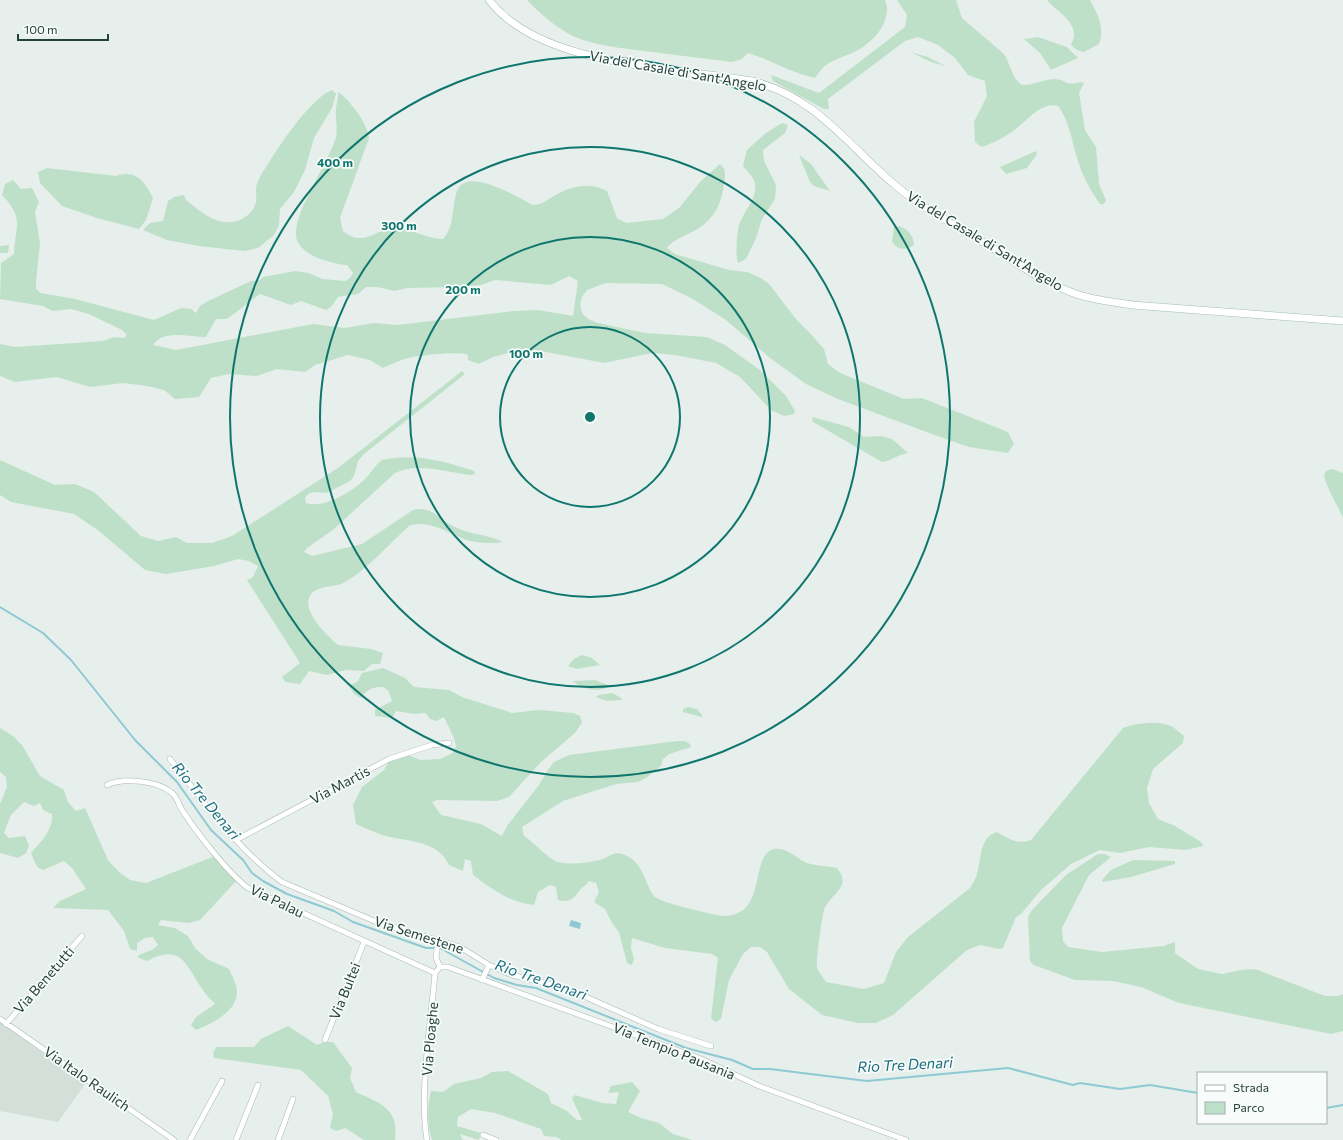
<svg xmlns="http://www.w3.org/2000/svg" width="1343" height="1140" font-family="Commissioner,sans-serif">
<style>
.built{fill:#d4dfda}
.green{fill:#bfe0c8;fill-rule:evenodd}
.water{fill:#8ec9d4}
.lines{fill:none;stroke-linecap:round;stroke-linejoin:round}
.stream{stroke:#8ec9d4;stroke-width:2}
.minor-casing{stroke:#a8b8b2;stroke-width:6}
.secondary-casing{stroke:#a4bbb3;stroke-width:8}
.minor{stroke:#fff;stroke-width:5}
.secondary{stroke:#fff;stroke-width:7}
.ring{fill:none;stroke:#0f766e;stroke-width:2}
.labels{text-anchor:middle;stroke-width:3.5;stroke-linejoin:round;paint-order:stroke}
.street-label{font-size:14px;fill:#24423a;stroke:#f7fbf9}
.water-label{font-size:15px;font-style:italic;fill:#1c6f80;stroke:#f7fbf9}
.centre{fill:#0f766e;stroke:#f7fbf9;stroke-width:2}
.ring-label{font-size:12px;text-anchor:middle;font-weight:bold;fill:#0f766e;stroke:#f7fbf9;stroke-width:3.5;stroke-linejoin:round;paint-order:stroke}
</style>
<rect width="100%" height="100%" fill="#e6efeb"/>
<path class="built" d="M 0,1022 L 85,1084 L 58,1122 L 0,1111 Z"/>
<path class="green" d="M 527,0 L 885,0 C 893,19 875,41 858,50 C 848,56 835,58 825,66 C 821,69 818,74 815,78 C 792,73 771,60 748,53 L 742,59 L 732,62 C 703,58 673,55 644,51 C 622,48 596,46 575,37 C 558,29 540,14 527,0 Z
M 897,0 L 956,0 L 962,18 L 1004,54 C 1011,65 1011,77 1022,85 C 1033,85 1043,80 1053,79 C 1067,79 1065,87 1080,82 L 1084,83 L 1079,93 L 1085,130 L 1096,147 L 1099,184 L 1106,200 L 1104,204 L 1100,204 C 1090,190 1082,175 1077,158 C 1072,141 1069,120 1058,106 C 1041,101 1025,123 1013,131 C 1003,138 993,143 982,147 L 975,142 L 974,122 L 987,96 L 985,81 L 968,75 L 955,58 L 938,45 L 918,37 L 905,41 L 828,99 L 829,109 L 824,109 L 773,81 L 771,75 L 819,93 L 905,27 L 907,15 Z
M 1047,0 L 1090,0 C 1098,14 1105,29 1099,44 L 1084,52 L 1077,50 L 1071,45 C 1072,42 1074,39 1074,36 C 1075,20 1055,10 1047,0 Z
M 1038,37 L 1067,47 L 1078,58 L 1051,70 L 1040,53 L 1024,39 Z
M 910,52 L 928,57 L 945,66 L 931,62 Z
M 332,90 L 336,94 L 332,108 L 314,138 L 305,170 L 294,192 L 280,209 L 279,225 L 274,235 L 258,248 L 244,251 L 199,246 L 167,240 L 143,230 L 150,223 L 163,221 L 168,201 L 174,197 L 184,195 L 186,200 C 195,207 205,216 216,220 C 231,226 249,220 255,205 C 258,198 254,189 258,181 C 270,159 309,98 332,90 Z
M 338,92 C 350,100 368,124 369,138 L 340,218 L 343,231 C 365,249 375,227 398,228 C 413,229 427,239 443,239 C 452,229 452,217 454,204 C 455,197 457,186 464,183 C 481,175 517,197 533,205 C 542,205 548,199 556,195 C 572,185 591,182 607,191 L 617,218 L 626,223 L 663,219 L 680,207 L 700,182 L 720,164 C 727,170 725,176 724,184 C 721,209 710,224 688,234 C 680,238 672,241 667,248 L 675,254 L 729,270 L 747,272 L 761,278 L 769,284 L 796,319 L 808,331 L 824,349 L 828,364 L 840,373 L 904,399 L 922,398 L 1008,432 L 1014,444 L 1008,453 L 969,447 L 940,437 L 838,399 L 806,384 L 770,358 L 726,320 L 693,299 L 662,284 L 606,283 L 587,290 L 582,297 L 580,304 L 582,313 L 588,319 L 598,323 L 645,333 L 707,337 L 725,345 L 760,370 L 786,396 L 795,411 L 794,414 L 784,416 L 771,410 L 740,377 L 716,363 L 675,355 L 652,353 L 604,363 L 541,351 L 512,352 L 493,357 L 479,364 L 468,360 L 468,355 C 459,351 420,355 409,358 C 400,360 392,364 383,368 L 370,360 L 348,355 L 315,365 L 305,372 L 277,369 L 257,376 L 229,374 L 211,378 L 199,397 L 175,399 L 164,390 L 147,386 L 123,383 L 90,387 L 57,377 L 15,382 L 0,376 L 0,344 L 15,347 L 103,341 L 114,337 L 124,338 L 127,335 L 122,330 L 89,314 L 71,309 L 53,311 L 43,306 L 0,299 L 1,263 L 14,254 C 15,226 25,219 2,195 L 5,184 L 13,180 L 21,189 L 32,188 L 39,202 L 35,212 L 40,243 L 36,283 L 36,289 L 41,293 L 75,299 L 154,320 L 181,308 L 191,309 L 196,313 L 200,306 L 206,302 L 251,281 L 260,280 L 263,277 L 295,271 L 308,273 L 323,279 L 345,281 L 350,278 L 353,273 L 347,265 C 331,264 298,255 296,236 C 294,211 328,164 336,137 C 338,129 335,119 336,110 C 336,104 339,98 338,92 ZM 569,276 L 578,281 L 573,316 L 538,310 L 514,311 L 397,325 L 374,323 L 345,328 L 313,324 L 176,350 L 153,345 C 164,329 189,337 206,337 L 216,319 L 227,319 L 260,294 L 291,305 L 301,301 L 326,310 L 331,307 L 338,297 L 358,294 L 366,287 L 377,287 L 395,291 L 407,288 L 456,287 L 481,285 L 495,280 L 551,285 Z
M 782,123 L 788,125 L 785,133 L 763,150 L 764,161 L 776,185 L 775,199 L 762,219 L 756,238 L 746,259 L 738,263 C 735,253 737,235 739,225 C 743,212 758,198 755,184 C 754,177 748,172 743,166 L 747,150 L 766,133 Z
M 1036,151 L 1037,154 L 1027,168 L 1006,174 L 1000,167 Z
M 799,155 L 811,164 L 830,191 L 814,186 L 810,182 Z
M 47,168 L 116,176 C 136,169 145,182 153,198 L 146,220 L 139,229 L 97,218 L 62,206 L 40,183 L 38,172 Z
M 899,226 C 908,230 913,234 914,245 C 905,251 898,250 892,242 L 894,227 Z
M 9,245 L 8,253 L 0,253 L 0,246 Z
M 462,371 L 465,374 L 364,454 L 358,461 L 354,476 L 350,481 L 327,493 L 314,492 L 308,494 L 305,498 L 306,503 C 325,509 353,491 365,479 C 371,473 375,465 382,460 C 413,453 444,461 474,471 L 475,474 L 470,475 C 447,472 417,462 395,473 L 334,529 L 307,548 L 304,552 L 312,556 L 362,544 L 413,510 C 433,505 438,520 455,527 C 470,535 488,534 503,542 C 491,544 477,543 466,540 C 448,533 428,519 409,526 C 391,542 362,575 341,584 C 332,587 313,586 309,598 C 304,614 327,635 338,645 L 371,649 L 383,653 L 380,664 L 372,664 L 364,671 L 345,670 L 327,675 L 309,671 L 300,684 L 285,682 L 282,677 L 300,663 L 247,580 L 253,577 L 258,566 L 249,561 L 238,559 L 214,566 L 166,574 L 145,570 L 99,531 L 74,514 L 11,502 L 0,495 L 0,460 L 55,485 L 75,484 L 94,492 L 141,536 L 158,541 L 176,537 L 187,543 L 212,543 L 232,536 L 338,468 Z
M 812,417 L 849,427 L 864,437 L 881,436 L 892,439 L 908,453 C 897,455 891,461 882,462 L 813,422 Z
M 1332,469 L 1343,473 L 1343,518 C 1337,503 1328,492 1324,475 L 1326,471 Z
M 582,655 L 592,658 L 600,665 L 577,669 L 568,666 L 574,659 Z
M 383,668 L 405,678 L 414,687 L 449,690 L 462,697 L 512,713 L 539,710 L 573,713 L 580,716 L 582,722 L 576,732 L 541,762 L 509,797 L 497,801 L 437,800 L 432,802 L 441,815 L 481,824 L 502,836 L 507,826 L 539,785 L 547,771 L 554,762 L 569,755 L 677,741 L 685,741 L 690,744 L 691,747 L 669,754 L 663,759 L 661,766 L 646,778 L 638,782 L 616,784 L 563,801 L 522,827 L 524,836 C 534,842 548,859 558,862 C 571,865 587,863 600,860 C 609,857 615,850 625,855 C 643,862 644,882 654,896 C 658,902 716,916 726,916 C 729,916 732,915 735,914 C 765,906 751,852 775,849 C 787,847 797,859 807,863 C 816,866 828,866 837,868 C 853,887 830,894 824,910 C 822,916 816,960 817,966 C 817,971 823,977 826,982 L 864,989 L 884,983 L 896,952 L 908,937 L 970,888 C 972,885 974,881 976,877 C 982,862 978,837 997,832 C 1009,839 1018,845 1031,840 L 1123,728 C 1136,723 1157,720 1171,726 C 1175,728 1180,733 1184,736 L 1183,743 L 1153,769 L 1147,788 L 1149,803 L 1158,819 L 1175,826 L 1201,842 L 1203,846 L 1186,850 L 1149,847 L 1120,853 L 1100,850 L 1071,864 L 1041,890 L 1021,914 L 1016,917 L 1003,948 L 999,949 L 980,945 L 967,950 L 893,1015 L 876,1023 L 858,1023 L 822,1015 L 789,989 L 767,952 L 760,947 L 751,947 L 743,954 L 729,980 L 721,1019 L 715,1022 L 711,1018 L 718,958 L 712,954 L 665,948 L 632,938 L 631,948 L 634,959 L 632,965 L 627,963 L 619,932 L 612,923 L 605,909 L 594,902 L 599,892 L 596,883 L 589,881 C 587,885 582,887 580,890 C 573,899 570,903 558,900 L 556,887 L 550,885 L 538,892 L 534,905 C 510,903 492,889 473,875 L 471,861 L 465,859 L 463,871 L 449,865 C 437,839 406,842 382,835 C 374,832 365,828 356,824 L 353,805 L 362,787 L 384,770 L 391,758 L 405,754 L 421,760 L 440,759 L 453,753 L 456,746 L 454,738 L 444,717 L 436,721 L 430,719 L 426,713 L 414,714 L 396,711 L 392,718 L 375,716 L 375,710 L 392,701 L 388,690 L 383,687 C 373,687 367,689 361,698 L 354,694 L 349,686 L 358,681 L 362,673 Z
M 595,680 L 610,686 C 598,693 583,690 573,681 Z
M 612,693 L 620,697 L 622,700 L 607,701 L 596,697 L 599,695 Z
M 688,707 L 697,709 L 702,715 L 702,717 L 683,712 L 683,709 Z
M 0,728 L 13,736 L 22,745 L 40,776 L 64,790 L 68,802 L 76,811 L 85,808 L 108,860 L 119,872 L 130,880 L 146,883 L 215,856 L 237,880 L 200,920 L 188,923 L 161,920 L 158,925 L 175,928 L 188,936 L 195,948 L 207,959 L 229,969 C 232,975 237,985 237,992 C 237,1012 211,1024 196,1030 L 191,1025 L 196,1017 L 215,1004 C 211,1000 206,995 203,990 C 186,966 182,942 147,961 L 137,957 C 143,951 151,953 158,945 L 153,937 L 145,938 L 137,943 L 137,951 L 130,949 L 124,931 L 108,910 L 53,908 L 60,901 L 86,889 L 72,868 L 64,861 L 43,870 L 37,867 L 31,853 C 41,841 53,831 52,814 L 43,810 L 40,803 L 34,806 L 24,802 L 11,815 L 4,833 L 9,838 L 25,836 L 29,846 L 26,853 L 18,858 L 0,853 L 0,804 L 7,787 L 6,777 L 0,772 Z
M 1098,854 L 1105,854 L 1111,857 L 1089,875 L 1062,928 L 1063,941 L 1068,947 L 1102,952 L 1164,946 L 1175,942 L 1175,953 L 1198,969 L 1222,974 L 1241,970 L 1255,969 L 1325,996 L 1338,996 L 1343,994 L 1343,1031 L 1331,1034 L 1179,1003 L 1141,987 L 1113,981 L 1075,980 L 1034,965 L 1030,961 L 1028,917 L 1032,910 L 1066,875 Z
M 1133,860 L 1175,861 L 1175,864 L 1131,877 L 1103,882 L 1102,880 L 1111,870 Z
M 288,1026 L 317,1045 L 324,1042 L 333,1042 L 352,1068 L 350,1078 L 356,1092 C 381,1104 399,1108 395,1140 L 364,1140 L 345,1128 L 336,1131 L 330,1128 L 333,1114 L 328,1096 L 301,1070 L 214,1058 L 213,1052 L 217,1047 L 254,1047 L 261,1039 Z
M 508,1071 L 548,1094 L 551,1103 L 567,1111 L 577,1120 L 582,1120 L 572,1098 L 575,1095 L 602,1103 L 616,1104 L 619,1092 L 608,1093 L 611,1086 L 632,1082 L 640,1091 L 628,1112 L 641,1118 L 659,1123 L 673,1134 L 692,1140 L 561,1140 L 557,1137 L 544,1136 L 541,1129 L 495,1113 L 471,1109 L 458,1117 L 457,1126 L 481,1133 L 479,1140 L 460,1134 L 463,1140 L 432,1140 C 427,1125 427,1106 431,1091 L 443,1092 L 454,1084 L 481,1078 L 492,1072 Z"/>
<path class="water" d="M 571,920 L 581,923 L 580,929 L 569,926 Z"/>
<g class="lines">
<path class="stream" d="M 0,607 L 43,633 L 71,660 L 135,740 L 177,782 L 211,830 L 243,860 L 252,873 L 263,881 L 287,894 L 334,911 L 353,922 L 426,948 L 440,948 L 494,978 L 517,985 L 536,988 L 686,1048 L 732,1060 L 753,1069 L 770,1069 L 867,1081 L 1008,1068 L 1073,1085 L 1080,1083 L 1120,1089 L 1150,1085 L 1198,1093
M 1326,1108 L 1343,1105"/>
<defs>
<path id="minor" d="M 170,759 C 204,802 237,849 282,882 L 379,923 L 460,947 L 489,965 L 512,975 L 568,989 L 658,1029 L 711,1046
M 107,785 C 123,777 157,781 171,792 C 178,797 179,807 184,813 C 198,834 228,873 248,888 L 435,973
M 236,840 L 389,759 L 432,745 L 449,743
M 438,941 L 436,958 L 440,967
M 440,967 L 448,967 L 701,1059 L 759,1086 L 906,1140
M 482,980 L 489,965
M 0,1019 L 174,1140
M 6,1024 L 82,936
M 325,1040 L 364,942
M 483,1135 L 496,1140
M 190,1140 L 222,1081
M 236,1140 L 258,1085
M 278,1140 L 293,1099
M 427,1140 C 419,1092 431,1023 435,973 L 440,967"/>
<path id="secondary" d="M 489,0 C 540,67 675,67 752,81 C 817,97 847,145 895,185 C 921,207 951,223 981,241 C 1011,259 1042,282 1076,294 C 1094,300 1113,302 1132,305 L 1343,321"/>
</defs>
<use href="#minor" class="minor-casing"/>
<use href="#secondary" class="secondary-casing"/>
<use href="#minor" class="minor"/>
<use href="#secondary" class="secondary"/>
</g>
<g class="ring">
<circle cx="590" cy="417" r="90"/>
<circle cx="590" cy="417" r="180"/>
<circle cx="590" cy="417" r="270"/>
<circle cx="590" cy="417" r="360"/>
</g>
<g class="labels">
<g class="street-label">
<text transform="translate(678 71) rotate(10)" y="5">Via del Casale di Sant'Angelo</text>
<text transform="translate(985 241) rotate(31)" y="5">Via del Casale di Sant'Angelo</text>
<text transform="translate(340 785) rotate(-28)" y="5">Via Martis</text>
<text transform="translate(277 901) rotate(26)" y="5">Via Palau</text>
<text transform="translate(419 935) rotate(18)" y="5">Via Semestene</text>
<text transform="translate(44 980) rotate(-49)" y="5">Via Benetutti</text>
<text transform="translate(345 991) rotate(-68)" y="5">Via Bultei</text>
<text transform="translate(430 1039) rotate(-85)" y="5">Via Ploaghe</text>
<text transform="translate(674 1051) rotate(22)" y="5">Via Tempio Pausania</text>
<text transform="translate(87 1079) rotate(35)" y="5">Via Italo Raulich</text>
</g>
<g class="water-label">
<text transform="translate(206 801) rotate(50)" y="5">Rio Tre Denari</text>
<text transform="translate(541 980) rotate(19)" y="5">Rio Tre Denari</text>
<text transform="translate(905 1065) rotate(-3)" y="5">Rio Tre Denari</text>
</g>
</g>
<circle cx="590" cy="417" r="6" class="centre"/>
<g class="ring-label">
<text x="335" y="167">400 m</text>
<text x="399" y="230">300 m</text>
<text x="463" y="294">200 m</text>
<text x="526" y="358">100 m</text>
</g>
<rect x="1197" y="1072" width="130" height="52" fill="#f7fbf9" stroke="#a3b1ad"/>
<rect x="1205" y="1085" width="20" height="6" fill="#ffffff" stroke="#a3b1ad"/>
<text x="1233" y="1092" font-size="12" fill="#24423a">Strada</text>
<rect x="1205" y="1102" width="20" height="12" fill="#bfe0c8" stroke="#a3b1ad"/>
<text x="1233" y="1112" font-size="12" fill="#24423a">Parco</text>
<path d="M18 34v6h90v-6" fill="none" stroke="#24423a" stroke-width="2"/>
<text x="24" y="34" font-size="12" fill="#24423a" stroke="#f7fbf9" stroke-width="3" paint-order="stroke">100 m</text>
</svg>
